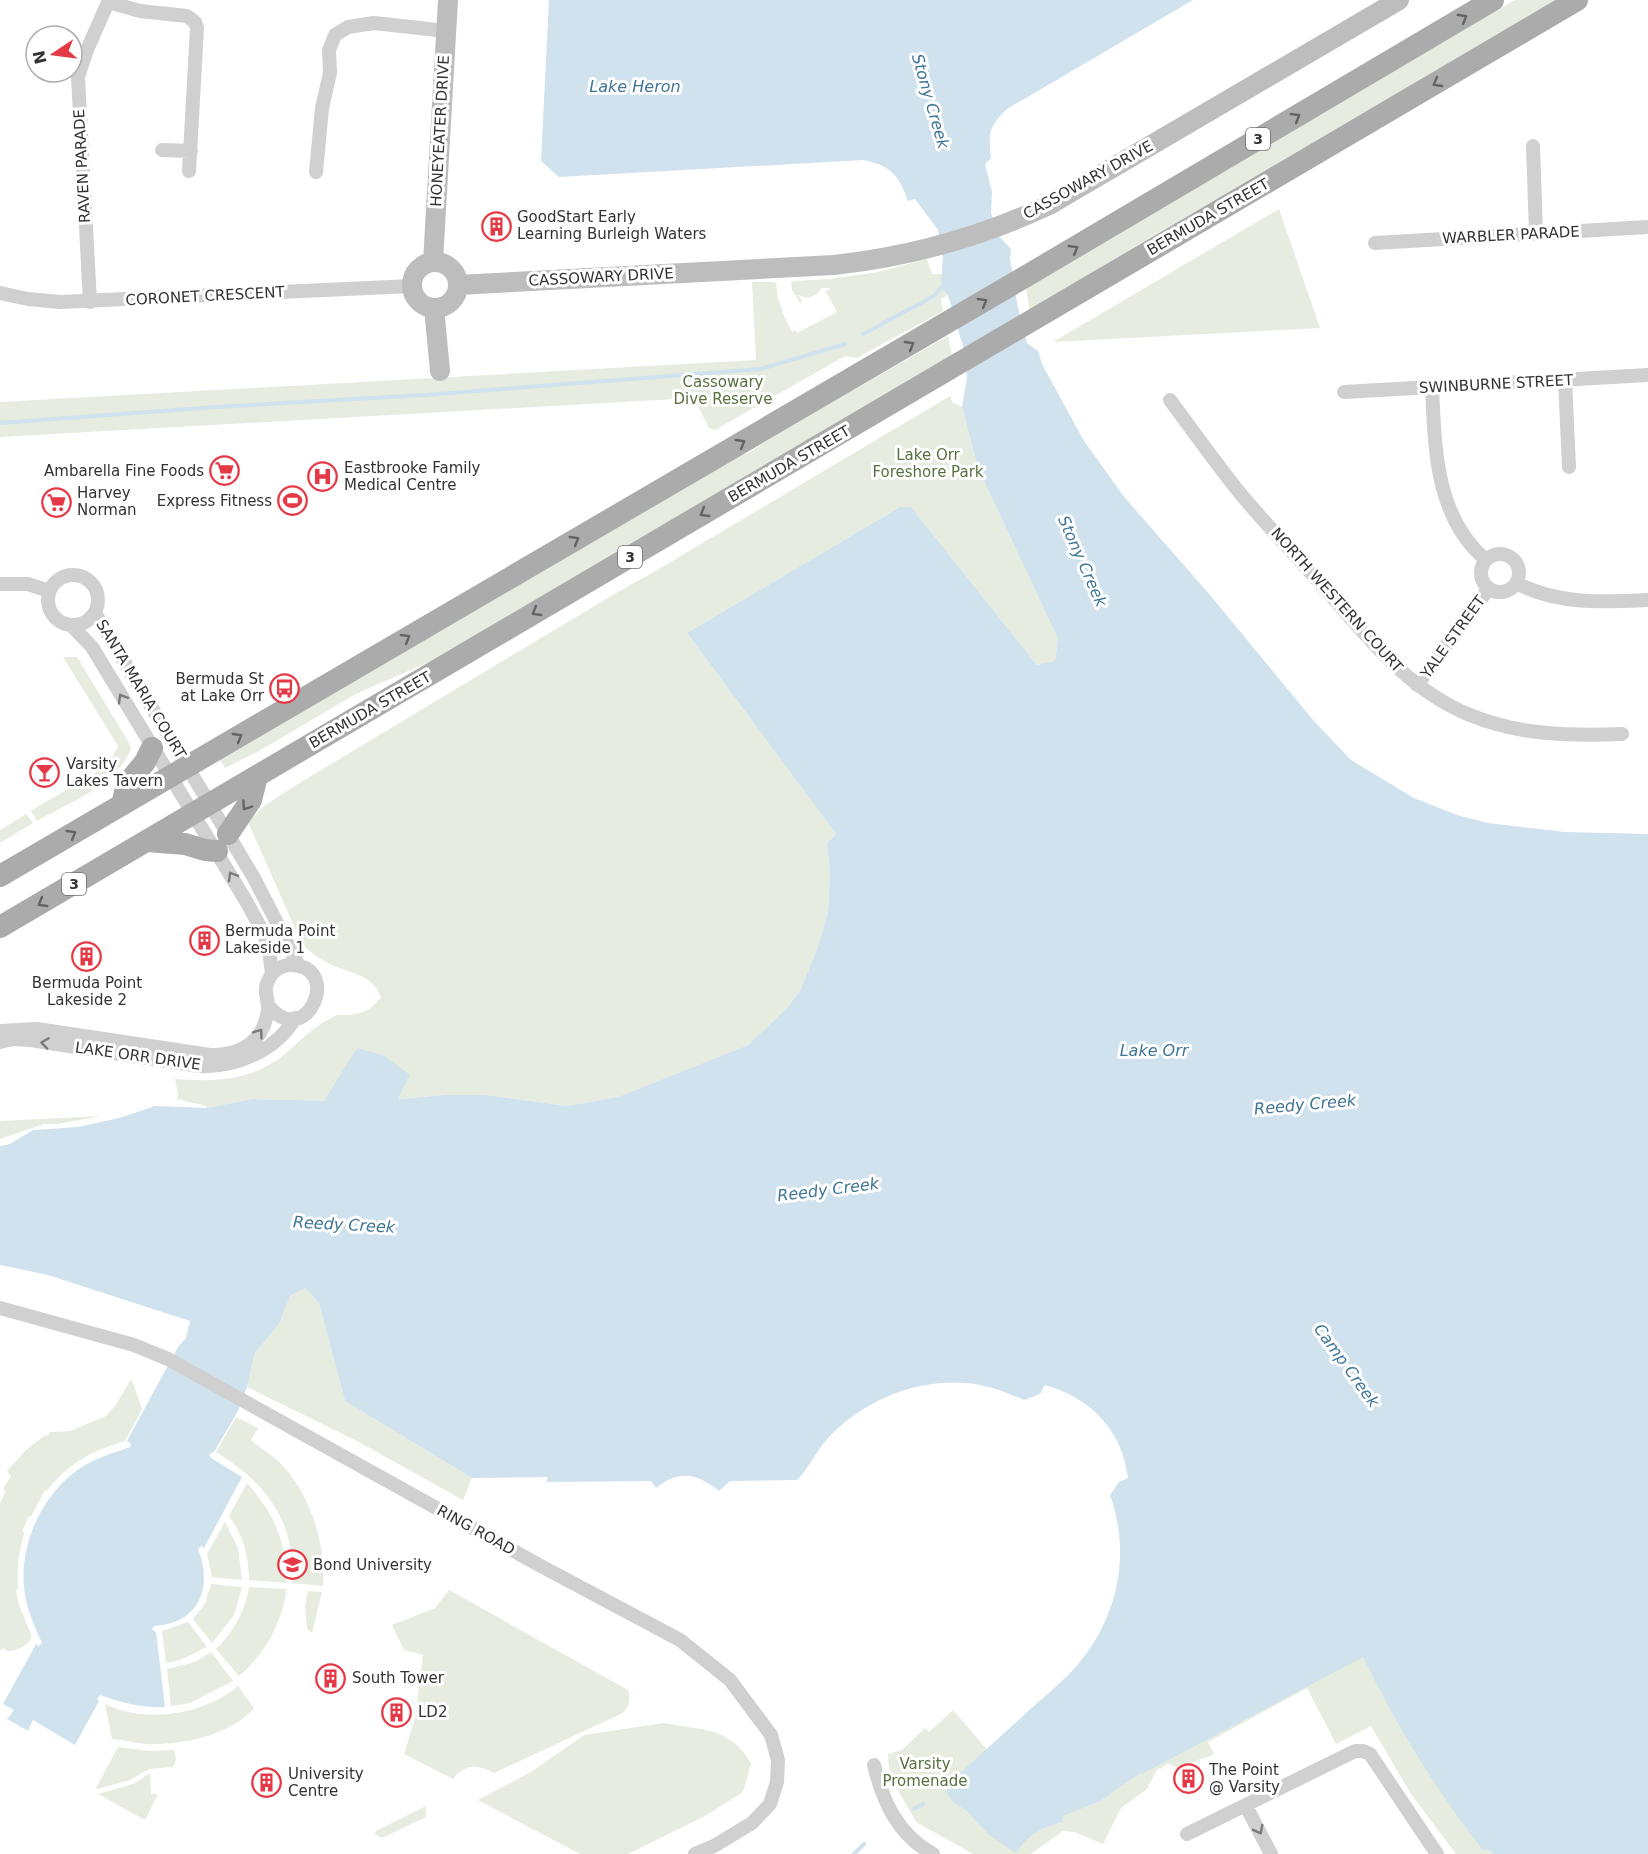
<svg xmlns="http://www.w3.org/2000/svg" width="1648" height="1854" font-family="'DejaVu Sans',sans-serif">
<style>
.green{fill:#e6ecdf}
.water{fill:#cfe2ee}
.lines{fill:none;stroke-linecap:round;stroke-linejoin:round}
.stream{stroke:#cfe2ee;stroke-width:4}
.street{stroke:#d0d0d0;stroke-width:14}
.secondary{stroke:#bdbdbd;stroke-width:20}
.primary{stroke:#ababab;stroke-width:22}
.oneway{stroke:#636363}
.oneway2{stroke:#7a7a7a}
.labels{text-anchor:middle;stroke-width:6;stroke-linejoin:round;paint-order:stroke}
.shield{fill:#fff;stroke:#707070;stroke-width:1.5}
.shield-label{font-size:14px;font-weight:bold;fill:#333}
.street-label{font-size:15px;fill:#333;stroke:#fff}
.poi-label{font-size:15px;fill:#333;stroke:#fff;text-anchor:start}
.park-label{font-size:15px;fill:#56703f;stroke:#fff}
.water-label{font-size:16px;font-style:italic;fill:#3f7597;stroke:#fff}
</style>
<rect width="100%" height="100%" fill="#fff"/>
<path class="green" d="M 1515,0 L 1556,0 L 1117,257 L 1030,312 L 1026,289 L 1060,264 Z
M 1279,209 L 1320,328 L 1053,342 Z
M 927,259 L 932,274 L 943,274 L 941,288 L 948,295 L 941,299 L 943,311 L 857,358 L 845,356 L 715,430 L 709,428 L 694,398 L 0,437 L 0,402 L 756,360 L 752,282 L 773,282 L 776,283 L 778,299 L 783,311 L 782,312 L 792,332 L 796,330 L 797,333 L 837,312 L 825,290 L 829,290 L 829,288 L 822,288 L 817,294 L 808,298 L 798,295 L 802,301 L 800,303 L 792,290 L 791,283 L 794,281 L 829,279 L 878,272 Z
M 948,336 L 952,357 L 440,657 L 356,694 L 257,752 L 225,768 L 220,759 L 738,457 L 750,452 L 780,432 Z
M 950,396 L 952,402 L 962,407 L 978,468 L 1058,639 L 1055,662 L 1037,665 L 911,507 L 900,507 L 687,633 L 836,834 L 827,843 L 830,873 L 828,912 L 819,944 L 800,991 L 787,1008 L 748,1045 L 618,1097 L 567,1106 L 486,1095 L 444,1095 L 397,1099 L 324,1101 L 252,1099 L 207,1108 L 206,1106 L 177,1099 L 178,1095 L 175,1079 C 216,1082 252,1081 285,1054 C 301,1040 314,1026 333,1017 C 337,1014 341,1015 346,1015 C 363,1014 371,1010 381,997 C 372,973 349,974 328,963 C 318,958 310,952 302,944 L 248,822 L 264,806 L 296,785 L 616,593 L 652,573 Z
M 63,657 L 77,657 L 128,741 L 131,749 C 117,784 69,803 37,821 L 31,811 L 108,765 L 118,746 Z
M 26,814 L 33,823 L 0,843 L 0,830 Z
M 102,1116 L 57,1124 L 44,1124 L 0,1139 L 0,1121 Z
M 305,1288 L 319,1303 L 345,1401 L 472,1478 L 463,1500 L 359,1442 L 247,1387 L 255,1353 L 279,1324 L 290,1296 Z
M 132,1380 L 142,1409 L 125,1441 C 93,1450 67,1464 47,1491 L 45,1490 L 31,1517 L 29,1516 L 22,1531 L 24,1533 L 18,1560 L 18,1589 L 16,1590 L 19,1605 L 32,1637 C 28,1646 15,1652 6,1651 L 4,1648 L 0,1650 L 0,1503 L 6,1491 L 3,1489 L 11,1476 L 7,1471 L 25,1451 L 45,1435 L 46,1436 L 51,1432 L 70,1431 L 106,1416 L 115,1406 L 130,1381 Z
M 236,1417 L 258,1428 L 251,1440 C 261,1449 274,1456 283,1466 C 311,1496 326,1546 323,1586 L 292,1583 C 292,1571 293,1558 290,1546 C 282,1503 252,1474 216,1452 Z
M 247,1483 C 273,1512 288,1543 286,1583 L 249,1580 C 249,1558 243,1534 229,1516 Z
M 225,1522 L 238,1548 L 242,1580 L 212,1577 L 207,1554 Z
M 211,1584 L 242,1587 L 234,1615 L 212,1643 L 193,1619 L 205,1604 Z
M 249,1587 L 287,1589 C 281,1624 266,1653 239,1676 L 216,1649 C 234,1631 245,1612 249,1587 Z
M 449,1590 L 628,1690 C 631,1700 629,1708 621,1714 L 494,1773 C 478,1764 465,1764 453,1779 L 404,1754 L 415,1719 L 423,1655 L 404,1650 L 392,1625 L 435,1608 Z
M 308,1591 L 322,1592 L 312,1633 L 307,1629 L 305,1607 Z
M 188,1622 L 207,1647 L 180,1660 L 166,1663 L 162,1631 Z
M 1366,1646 L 1493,1854 L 1456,1854 L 1411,1794 L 1371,1726 L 1336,1744 L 1307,1688 L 1208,1742 L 1214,1754 L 1204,1759 L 1202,1758 L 1180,1770 L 1170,1764 L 1165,1765 L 1161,1769 L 1158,1768 L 1147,1789 L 1121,1808 L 1103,1844 L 1075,1832 L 1063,1831 L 1031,1854 L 973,1854 L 916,1822 L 899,1792 L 889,1767 L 888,1754 L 902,1750 L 925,1728 L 929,1732 L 953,1710 L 990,1753 L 1023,1833 Z
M 211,1652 L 233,1681 L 190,1703 L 171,1706 L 167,1669 L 195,1662 Z
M 238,1686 L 254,1708 C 231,1735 184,1745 149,1744 C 137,1744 125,1740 112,1739 L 105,1704 C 145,1724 204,1715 238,1686 Z
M 664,1723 C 700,1730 732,1727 751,1764 L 743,1792 L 707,1815 L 628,1854 L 580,1854 L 478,1800 L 531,1772 L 584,1735 Z
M 118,1747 L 150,1751 L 174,1750 L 176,1760 L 173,1767 L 149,1769 L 130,1780 L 97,1789 L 96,1788 Z
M 150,1773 L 151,1794 L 158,1794 L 145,1820 L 98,1794 L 133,1784 Z
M 426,1806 L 426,1817 L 384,1837 L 381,1838 L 375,1834 L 376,1831 Z"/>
<path class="water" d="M 549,0 L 1193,0 L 1007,109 C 989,126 988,133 991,158 L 985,164 L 992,192 L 991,213 L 999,236 L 1011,249 L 1010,259 L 1018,308 L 1027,343 L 1038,351 L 1042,364 L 1084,441 L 1125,498 L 1210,595 L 1313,720 L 1351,760 L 1414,798 L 1457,815 L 1488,823 L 1565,832 L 1648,834 L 1648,1854 L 1493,1854 L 1490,1850 L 1483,1850 C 1435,1789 1397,1726 1363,1657 L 1142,1774 L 1140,1773 L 1100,1801 L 1063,1816 L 1062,1822 C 1042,1827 1028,1835 1016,1853 L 988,1834 L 967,1811 L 953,1802 L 947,1794 L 947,1785 C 973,1761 999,1738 1025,1714 C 1041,1699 1058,1686 1073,1670 C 1117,1622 1132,1556 1110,1495 L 1119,1482 L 1128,1478 C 1122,1430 1091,1398 1045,1385 L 1040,1394 L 1024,1400 C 1010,1394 996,1388 980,1385 C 926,1375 868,1397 830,1436 C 817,1449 810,1467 797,1480 L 730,1481 L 719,1491 C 697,1474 680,1469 656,1488 L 651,1481 L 547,1482 L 547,1477 L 472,1478 L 345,1401 L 319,1303 L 305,1288 L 290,1296 L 279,1324 L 255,1353 L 247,1387 L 238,1411 L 214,1452 L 209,1454 L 211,1458 L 242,1477 L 204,1548 L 201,1546 L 198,1549 C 213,1586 200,1624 154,1626 L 152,1629 L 156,1632 L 165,1707 C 142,1708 122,1703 100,1695 L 97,1699 L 99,1701 L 75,1745 L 33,1720 L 28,1731 L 7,1719 L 14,1710 L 3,1704 L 36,1644 L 39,1646 L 42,1643 C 35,1627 28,1612 25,1595 C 17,1548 41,1495 79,1469 C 95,1458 113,1453 130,1447 L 131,1444 L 127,1441 L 178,1347 L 186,1338 L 190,1321 L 48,1275 L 0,1265 L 0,1146 L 10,1144 L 33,1130 L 78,1127 L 119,1118 L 155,1106 L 207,1108 L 252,1099 L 324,1101 L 357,1048 L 385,1056 L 410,1075 L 398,1099 L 444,1095 L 486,1095 L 567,1106 L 618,1097 L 748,1045 L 787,1008 L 800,991 L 819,944 L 828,912 L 830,873 L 827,843 L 836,834 L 687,633 L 900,507 L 911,507 L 1037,665 L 1055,661 L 1058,639 L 978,468 L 962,407 L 967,377 L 964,350 L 948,295 L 941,288 L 943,254 L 938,230 L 915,199 L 908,201 C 899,175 890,165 863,160 L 559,177 L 541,161 Z"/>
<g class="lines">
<path class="stream" d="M 863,334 L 934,296 L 941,288 L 945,287
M 0,423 L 216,407 L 425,395 L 761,369 L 845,344
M 914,1809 L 923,1804
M 854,1854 L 864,1844"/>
<path class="street" d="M 108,2 L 140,11 L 187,16 L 195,22 L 197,28 L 189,171
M 1533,146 L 1536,233
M 162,150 L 191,151
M 316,172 L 322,108 L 330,73 L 329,50 L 335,35 L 348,27 L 374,23 L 446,31
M 1375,243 L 1648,227
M 0,293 L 28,299 L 60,302 L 412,286
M 90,302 L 78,77 L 87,50 L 109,0
M 1565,380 L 1569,467
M 1432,388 C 1435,448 1435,517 1486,560
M 1344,392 L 1648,375
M 1170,400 C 1193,431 1215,462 1239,492 C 1265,523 1293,553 1321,584 C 1365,634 1406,689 1470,715 C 1518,735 1570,736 1622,734
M1481 573a19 19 0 1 1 38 0a19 19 0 1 1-38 0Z
M48 600a25 25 0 1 1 50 0a25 25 0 1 1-50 0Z
M 1516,583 C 1559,605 1602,602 1648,600
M 0,584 L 28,584 L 49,591
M 95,613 L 254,878 L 299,966
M 72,626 L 92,647 L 246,901 L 264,934 L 269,949 L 272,974
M 1417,685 L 1489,588
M 0,1031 L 37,1029 L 210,1055 C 235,1056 260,1045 266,1019 C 267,1015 269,1009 268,1005 C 267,995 263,989 269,979 C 273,970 282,965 291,965 C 344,966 306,1053 268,1005
M 0,1042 L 13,1039 L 30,1040 L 199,1066 C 236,1068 277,1050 295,1018
M 0,1308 L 134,1345 L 168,1359 L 539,1565 L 680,1640 L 730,1680 L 771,1735 L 778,1760 L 777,1782 L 770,1804 L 752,1823 L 714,1846 L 695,1854
M 874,1765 C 883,1802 898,1835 933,1854
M 1246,1806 L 1271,1854
M 1187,1834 L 1355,1751 L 1363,1751 L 1370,1754 L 1437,1854"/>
<path class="secondary" d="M 433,262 L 448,0
M412 285a23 23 0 1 1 46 0a23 23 0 1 1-46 0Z
M 458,285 L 834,265 C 908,257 981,237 1049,205 L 1399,0
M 434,308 L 440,371"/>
<path class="primary" d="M 122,805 L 127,784 L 145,762 L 152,748
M 228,834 L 251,800 L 257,776
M 147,841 L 185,844 L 205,850 L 217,851
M 0,876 L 1023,278 L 1493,0
M 0,927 L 1577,0"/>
</g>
<defs><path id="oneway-chevron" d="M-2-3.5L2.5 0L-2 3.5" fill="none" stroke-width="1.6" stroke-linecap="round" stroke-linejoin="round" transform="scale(1.5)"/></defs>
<g class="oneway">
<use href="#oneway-chevron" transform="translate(1463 18) rotate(-30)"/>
<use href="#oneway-chevron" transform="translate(1437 83) rotate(150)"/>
<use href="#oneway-chevron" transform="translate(1296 117) rotate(-31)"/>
<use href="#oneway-chevron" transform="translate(1074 249) rotate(-31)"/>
<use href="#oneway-chevron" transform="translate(983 302) rotate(-30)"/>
<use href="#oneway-chevron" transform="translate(910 345) rotate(-30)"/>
<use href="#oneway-chevron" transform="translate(741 443) rotate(-30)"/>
<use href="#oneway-chevron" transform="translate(704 513) rotate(150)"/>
<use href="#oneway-chevron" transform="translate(575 540) rotate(-30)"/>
<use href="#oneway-chevron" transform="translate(536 612) rotate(149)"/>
<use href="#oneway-chevron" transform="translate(406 638) rotate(-30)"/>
<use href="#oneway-chevron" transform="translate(238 737) rotate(-30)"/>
<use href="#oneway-chevron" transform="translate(246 806) rotate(125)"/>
<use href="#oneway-chevron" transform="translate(72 834) rotate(-30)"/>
<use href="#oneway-chevron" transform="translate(42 903) rotate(150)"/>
</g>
<g class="oneway2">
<use href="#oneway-chevron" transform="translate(122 698) rotate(-121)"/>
<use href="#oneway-chevron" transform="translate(232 876) rotate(-120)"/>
<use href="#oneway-chevron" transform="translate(259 1033) rotate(-54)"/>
<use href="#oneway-chevron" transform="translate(45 1043) rotate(-172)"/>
<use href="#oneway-chevron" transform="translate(1259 1830) rotate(62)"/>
</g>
<defs>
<symbol id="building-ring" viewBox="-11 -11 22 22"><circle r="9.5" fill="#fff" stroke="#e63946" stroke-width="1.5"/><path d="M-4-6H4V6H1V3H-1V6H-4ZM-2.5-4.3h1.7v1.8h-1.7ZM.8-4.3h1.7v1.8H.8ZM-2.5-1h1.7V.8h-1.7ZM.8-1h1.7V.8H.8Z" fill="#e63946"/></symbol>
<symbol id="supermarket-ring" viewBox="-11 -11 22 22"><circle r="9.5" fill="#fff" stroke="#e63946" stroke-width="1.5"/><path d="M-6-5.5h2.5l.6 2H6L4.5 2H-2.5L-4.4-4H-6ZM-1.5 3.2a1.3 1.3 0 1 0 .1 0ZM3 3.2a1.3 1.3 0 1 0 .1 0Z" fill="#e63946"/></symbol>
<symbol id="hospital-ring" viewBox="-11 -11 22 22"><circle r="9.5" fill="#fff" stroke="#e63946" stroke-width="1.5"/><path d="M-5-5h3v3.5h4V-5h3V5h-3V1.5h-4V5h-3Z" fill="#e63946"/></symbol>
<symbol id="stadium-ring" viewBox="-11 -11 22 22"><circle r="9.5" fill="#fff" stroke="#e63946" stroke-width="1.5"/><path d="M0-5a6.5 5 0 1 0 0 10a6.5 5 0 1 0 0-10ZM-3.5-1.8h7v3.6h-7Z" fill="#e63946"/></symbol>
<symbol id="bus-ring" viewBox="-11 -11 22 22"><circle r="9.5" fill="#fff" stroke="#e63946" stroke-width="1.5"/><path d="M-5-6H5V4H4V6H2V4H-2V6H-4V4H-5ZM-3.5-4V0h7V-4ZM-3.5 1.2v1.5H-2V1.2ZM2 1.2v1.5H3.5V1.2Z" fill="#e63946"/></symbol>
<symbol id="bar-ring" viewBox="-11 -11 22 22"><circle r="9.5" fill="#fff" stroke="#e63946" stroke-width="1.5"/><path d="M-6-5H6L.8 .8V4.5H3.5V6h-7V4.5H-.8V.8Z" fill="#e63946"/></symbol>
<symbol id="university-ring" viewBox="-11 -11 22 22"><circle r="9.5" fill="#fff" stroke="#e63946" stroke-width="1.5"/><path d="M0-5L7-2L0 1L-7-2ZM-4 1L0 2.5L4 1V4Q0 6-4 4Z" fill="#e63946"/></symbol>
</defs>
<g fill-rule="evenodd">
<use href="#building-ring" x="480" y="210" width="33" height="33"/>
<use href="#supermarket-ring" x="208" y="454" width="33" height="33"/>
<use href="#hospital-ring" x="306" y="460" width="33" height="33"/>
<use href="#stadium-ring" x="276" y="484" width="33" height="33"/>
<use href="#supermarket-ring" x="40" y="486" width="33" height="33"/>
<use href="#bus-ring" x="268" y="672" width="33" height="33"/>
<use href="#bar-ring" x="28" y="756" width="33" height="33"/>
<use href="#building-ring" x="188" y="924" width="33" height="33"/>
<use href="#building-ring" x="70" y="940" width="33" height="33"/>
<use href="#university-ring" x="276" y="1548" width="33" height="33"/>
<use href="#building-ring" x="314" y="1662" width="33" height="33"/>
<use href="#building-ring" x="380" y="1696" width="33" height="33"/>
<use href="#building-ring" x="1172" y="1762" width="33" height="33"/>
<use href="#building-ring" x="250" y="1766" width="33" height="33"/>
</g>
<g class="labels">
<g class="shield">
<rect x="1246" y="128" width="24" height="22" rx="4.5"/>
<rect x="618" y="546" width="24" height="22" rx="4.5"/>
<rect x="62" y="873" width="24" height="22" rx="4.5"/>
</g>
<g class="shield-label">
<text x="1258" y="144">3</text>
<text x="630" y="562">3</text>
<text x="74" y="889">3</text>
</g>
<g class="street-label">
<text transform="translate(440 131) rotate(-87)" y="5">HONEYEATER DRIVE</text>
<text transform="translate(82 166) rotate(-93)" y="5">RAVEN PARADE</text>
<text transform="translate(1088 180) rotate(-29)" y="5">CASSOWARY DRIVE</text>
<text transform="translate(1208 217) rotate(-30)" y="5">BERMUDA STREET</text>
<text transform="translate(1511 235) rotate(-3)" y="5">WARBLER PARADE</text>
<text transform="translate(601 277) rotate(-3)" y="5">CASSOWARY DRIVE</text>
<text transform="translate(205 296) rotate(-3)" y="5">CORONET CRESCENT</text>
<text transform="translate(1496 384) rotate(-3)" y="5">SWINBURNE STREET</text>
<text transform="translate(789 464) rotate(-30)" y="5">BERMUDA STREET</text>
<text transform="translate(1337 600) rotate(48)" y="5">NORTH WESTERN COURT</text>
<text transform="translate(1453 637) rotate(-54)" y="5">YALE STREET</text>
<text transform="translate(141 689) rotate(59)" y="5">SANTA MARIA COURT</text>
<text transform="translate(370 710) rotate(-30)" y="5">BERMUDA STREET</text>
<text transform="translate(138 1056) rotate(8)" y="5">LAKE ORR DRIVE</text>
<text transform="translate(476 1530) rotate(29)" y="5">RING ROAD</text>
</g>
<g class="poi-label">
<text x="517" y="222">GoodStart Early<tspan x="517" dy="17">Learning Burleigh Waters</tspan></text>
<text x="344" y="473">Eastbrooke Family<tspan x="344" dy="17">Medical Centre</tspan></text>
<text x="204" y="476" text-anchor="end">Ambarella Fine Foods</text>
<text x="77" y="498">Harvey<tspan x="77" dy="17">Norman</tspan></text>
<text x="272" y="506" text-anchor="end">Express Fitness</text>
<text x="264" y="684" text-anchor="end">Bermuda St<tspan x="264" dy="17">at Lake Orr</tspan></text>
<text x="66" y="769">Varsity<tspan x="66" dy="17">Lakes Tavern</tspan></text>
<text x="225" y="936">Bermuda Point<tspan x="225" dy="17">Lakeside 1</tspan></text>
<text x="87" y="988" text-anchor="middle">Bermuda Point<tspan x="87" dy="17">Lakeside 2</tspan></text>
<text x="313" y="1570">Bond University</text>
<text x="352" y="1683">South Tower</text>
<text x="418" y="1717">LD2</text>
<text x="1209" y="1775">The Point<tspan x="1209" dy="17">@ Varsity</tspan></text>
<text x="288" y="1779">University<tspan x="288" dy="17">Centre</tspan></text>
</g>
<g class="park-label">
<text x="723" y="387">Cassowary<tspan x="723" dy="17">Dive Reserve</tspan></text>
<text x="928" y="460">Lake Orr<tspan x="928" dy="17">Foreshore Park</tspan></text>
<text x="925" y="1769">Varsity<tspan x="925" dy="17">Promenade</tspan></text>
</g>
<g class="water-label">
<text x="635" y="92">Lake Heron</text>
<text transform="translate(931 101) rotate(74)" y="6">Stony Creek</text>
<text transform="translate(1083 561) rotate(66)" y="6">Stony Creek</text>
<text x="1154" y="1056">Lake Orr</text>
<text transform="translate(1305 1104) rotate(-5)" y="6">Reedy Creek</text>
<text transform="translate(828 1189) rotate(-7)" y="6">Reedy Creek</text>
<text transform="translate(344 1224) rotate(3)" y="6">Reedy Creek</text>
<text transform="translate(1347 1365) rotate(54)" y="6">Camp Creek</text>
</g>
</g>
<g transform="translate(54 54) rotate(257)"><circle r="28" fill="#ffffff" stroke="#adadad" stroke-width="1.5"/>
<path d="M0-4.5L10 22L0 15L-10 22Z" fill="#e63946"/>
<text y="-9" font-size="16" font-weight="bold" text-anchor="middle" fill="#333333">N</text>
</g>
</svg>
